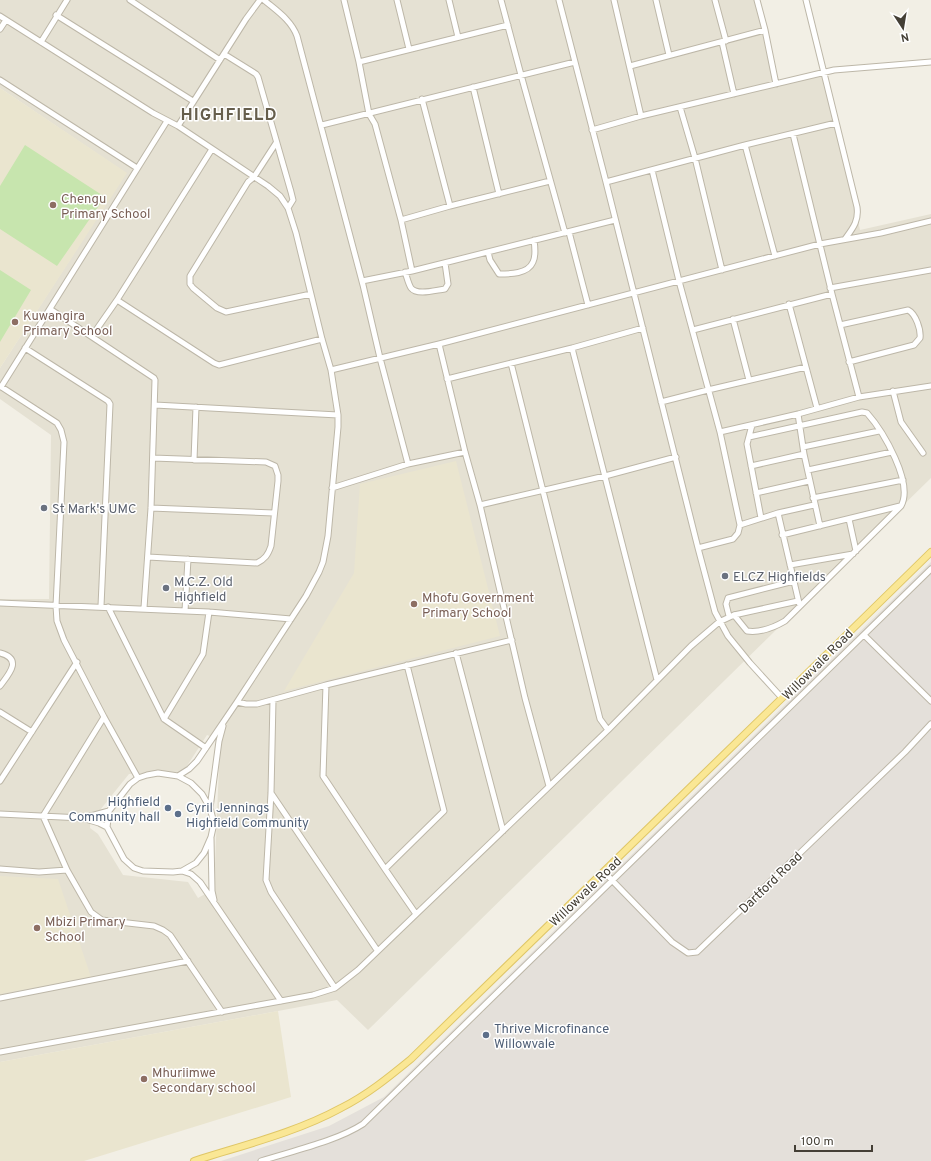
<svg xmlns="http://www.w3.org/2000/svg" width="931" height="1161" font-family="Overpass,sans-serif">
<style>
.residential{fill:#e5e1d3;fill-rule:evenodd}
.industrial{fill:#e4e0da}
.education{fill:#eae5cf}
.green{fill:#c7e5ae}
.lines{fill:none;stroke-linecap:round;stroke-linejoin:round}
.minor-casing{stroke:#bdb7a8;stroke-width:7}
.major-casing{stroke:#dfc666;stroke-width:8}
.minor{stroke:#fff;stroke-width:5}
.major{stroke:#fae795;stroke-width:6}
.education-dot{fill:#8d6e63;stroke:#fff;stroke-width:1.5}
.worship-dot{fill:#6b7280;stroke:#fff;stroke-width:1.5}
.service-dot{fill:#5c6f8a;stroke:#fff;stroke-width:1.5}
.labels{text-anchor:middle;stroke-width:3;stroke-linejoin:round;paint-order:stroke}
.education-label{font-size:13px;fill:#785e54;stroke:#fff;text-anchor:start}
.worship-label{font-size:13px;fill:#5b616d;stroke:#fff;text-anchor:start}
.street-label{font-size:13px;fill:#443f35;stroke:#fff}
.service-label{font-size:13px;fill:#4e5e75;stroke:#fff;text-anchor:start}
.district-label{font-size:17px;font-weight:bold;letter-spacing:1px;fill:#665e4c;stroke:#fff}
</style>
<rect width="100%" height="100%" fill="#f2efe5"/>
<path class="residential" d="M 0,0 L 759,0 L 778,82 L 823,73 L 860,230 L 931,214 L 931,478 L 368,1030 L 337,1000 L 278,1011 L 0,1062 L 0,599 L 49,599 L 51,435 L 0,399 L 0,368 L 126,173 L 0,88 ZM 207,735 L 220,740 L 214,889 L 198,898 L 188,882 L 123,875 L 98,834 L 90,828 L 91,812 L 100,810 L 129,774 L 183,772 Z"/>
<path class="industrial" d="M 931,562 L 931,1161 L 221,1161 L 329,1126 L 384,1097 Z"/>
<path class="education" d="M 0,88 L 127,173 L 0,368 Z
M 456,461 L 500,636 L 284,691 L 354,573 L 360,484 Z
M 0,876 L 58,879 L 91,977 L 0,994 Z
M 278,1011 L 291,1097 L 84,1161 L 0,1161 L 0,1062 Z"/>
<path class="green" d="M 25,145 L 105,197 L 57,266 L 0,229 L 0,186 Z
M 0,270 L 31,290 L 0,342 Z"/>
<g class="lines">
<defs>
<path id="minor" d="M 130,0 L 220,60
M 264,0 C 277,11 291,20 297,36 L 363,285 L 380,358 L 408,464
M 344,0 L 359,62 L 369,114 L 375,124 L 401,220 L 412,271
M 397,0 L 409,49
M 449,0 L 458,37
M 501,0 L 521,75 L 565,233
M 559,0 L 606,182 L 698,548 L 715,612 L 728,636 L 750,663 L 782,698
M 614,0 L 641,116
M 656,0 L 669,55
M 715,0 L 726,41
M 757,0 L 765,30 L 776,84
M 806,0 L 857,207 C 859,221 853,228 845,239
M 56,15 L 193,101
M 0,16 L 153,113 L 178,126 L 268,186 L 280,196 L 288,208 L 296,233 L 322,339 L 331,370 L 338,415 L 338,427 L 328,536 L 323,562 L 319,572 L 306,596 L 237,702 L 197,761 L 189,769 L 178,776 L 158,773 L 147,775 L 138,778 L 130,784 L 109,811 L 107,827 L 124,859 L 134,868 L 143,871 L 173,872 L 182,871 L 196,863 L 204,853 L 211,837 L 214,823 L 210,808 L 202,794 L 191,783 L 178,776
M 0,29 L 6,20
M 41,42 L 67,0
M 722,42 L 734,94
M 224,54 L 256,74 L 258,77 L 291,192 L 293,200 L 288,208
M 359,62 L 508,25
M 630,66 L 765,30
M 0,80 L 137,168
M 473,87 L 499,194
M 422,99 L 450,206
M 680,107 L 695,158 L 722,270
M 322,125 L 575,62
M 178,126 L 246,19 L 260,0
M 592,130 L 641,116 L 834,70 L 931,62
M 793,134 L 832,294 L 859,397
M 276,143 L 254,177 L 248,182 L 190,276 L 190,284 L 193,288 L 217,308 L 226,312 L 311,294
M 745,145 L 775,256
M 652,170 L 679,281 L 720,432 L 740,525 L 738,533 L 733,539 L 698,548
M 606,182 L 745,145 L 836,123
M 401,220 L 450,206 L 550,181
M 569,232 L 588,305
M 488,252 L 490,260 L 499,274 C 510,274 528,274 533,262 C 536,256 535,247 534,240
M 405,272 C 407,277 408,283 411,288 C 417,296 436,290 445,289 L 448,284 L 445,263
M 362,281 L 412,271 L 615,220
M 830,288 L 931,270
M 117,300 L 214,363 L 219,365 L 322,339
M 789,304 L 817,408
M 50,309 L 154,378 L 155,380 L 151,508 L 144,608
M 733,319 L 749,380
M 840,325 L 908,310 C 916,314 921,330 920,338 L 914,345 L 849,362
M 693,330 L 832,294
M 92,336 L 117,300 L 212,149
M 439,344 L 465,452 L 480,505 L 525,698 L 549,786
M 25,348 L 108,401 L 110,404 L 101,606
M 572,348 L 657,680
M 511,363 L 600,719 L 608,730
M 331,370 L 439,344 L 820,244 L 881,233 L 931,221
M 447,379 L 572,348 L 643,328
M 0,386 L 57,423 L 61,430 L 64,442 L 56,606 L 57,621 L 64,640 L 104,717 L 138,778
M 1,387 L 167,121
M 893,391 L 901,422 L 923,453
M 661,402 L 708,390 L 806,367
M 155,405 L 338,415
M 798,414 L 804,454 L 820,526
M 752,425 L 747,444 L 761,518
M 720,432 L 798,414 L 859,397 L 931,386
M 803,447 L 879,431
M 194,460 L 196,407
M 751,466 L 804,454
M 808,470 L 892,452
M 332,488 L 408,464 L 465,452
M 756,493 L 809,481
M 813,498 L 903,480
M 480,505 L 605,476 L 676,457
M 151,508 L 274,513
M 778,513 L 799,603
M 849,519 L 856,551
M 740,525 L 778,513 L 814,505
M 782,535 L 900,506
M 148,557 L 257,563 C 265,559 268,555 271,546 L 278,481 L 278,475 L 275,466 L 266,462 L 153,458
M 790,565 L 853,554
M 0,603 L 209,612 L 291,619
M 108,607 L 164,719 L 206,748
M 185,611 L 188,559
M 734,615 L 747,631 C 761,633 773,628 785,621 L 901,506 C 914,483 883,431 867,413 L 862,412 L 749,437
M 729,616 L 726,604 L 728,598 L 794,581
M 864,635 L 931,701
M 0,653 C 23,659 9,674 0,686
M 456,653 L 503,831
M 326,685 L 323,776 L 385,869 L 416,914
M 273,700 L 271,793 L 266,880 L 271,892 L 335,988
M 237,702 L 246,704 L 257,704 L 326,685 L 512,640
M 0,712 L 32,732
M 104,717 L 43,816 L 67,870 L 91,912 L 102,920 L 154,926 L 163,930 L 170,935 L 222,1012
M 164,719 L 203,654 L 209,612
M 0,781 L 77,662
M 271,793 L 377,950
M 210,808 L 219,741 L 223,726
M 0,814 L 82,818 L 99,823 L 107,827
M 83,818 L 109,811
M 211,838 L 212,891 L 214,900
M 0,869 L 39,872 L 67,870
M 385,869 L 444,811 L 407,665
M 182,871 L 191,874 L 200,882 L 281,1001
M 604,872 L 672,942 L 688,953 L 697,952 L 905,752 L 931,724
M 0,998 L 188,961
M 0,1052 L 281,1001 L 313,995 L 335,988 L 358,970 L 608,730 L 691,646 L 719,622 L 734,615 L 798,601
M 261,1161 C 292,1151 337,1141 363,1124 L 931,569"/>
<path id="major" d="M 194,1161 C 244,1145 295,1133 341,1108 C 367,1095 389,1077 411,1059 L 782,698 L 931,552"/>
</defs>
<use href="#minor" class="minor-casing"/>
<use href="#major" class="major-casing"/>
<use href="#minor" class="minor"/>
<use href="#major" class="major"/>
</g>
<g class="education-dot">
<circle cx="53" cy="205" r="4"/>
<circle cx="15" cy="322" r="4"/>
<circle cx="414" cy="604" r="4"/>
<circle cx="37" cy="928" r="4"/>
<circle cx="144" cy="1079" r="4"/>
</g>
<g class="worship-dot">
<circle cx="44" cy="508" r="4"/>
<circle cx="725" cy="576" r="4"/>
<circle cx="166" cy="588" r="4"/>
</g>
<g class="service-dot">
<circle cx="168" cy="808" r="4"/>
<circle cx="178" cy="814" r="4"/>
<circle cx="486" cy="1035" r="4"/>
</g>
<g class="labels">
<g class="education-label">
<text x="61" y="203">Chengu<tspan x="61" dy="15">Primary School</tspan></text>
<text x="23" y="320">Kuwangira<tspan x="23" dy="15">Primary School</tspan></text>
<text x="422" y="602">Mhofu Government<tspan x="422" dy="15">Primary School</tspan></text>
<text x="45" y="926">Mbizi Primary<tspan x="45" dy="15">School</tspan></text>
<text x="152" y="1077">Mhuriimwe<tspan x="152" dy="15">Secondary school</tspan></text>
</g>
<g class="worship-label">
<text x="52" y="513">St Mark's UMC</text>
<text x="733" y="581">ELCZ Highfields</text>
<text x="174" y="586">M.C.Z. Old<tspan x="174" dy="15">Highfield</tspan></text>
</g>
<g class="street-label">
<text transform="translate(817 664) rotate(-45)" y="5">Willowvale Road</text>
<text transform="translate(770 882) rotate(-44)" y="5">Dartford Road</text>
<text transform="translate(585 891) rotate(-44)" y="5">Willowvale Road</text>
</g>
<g class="service-label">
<text x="160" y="806" text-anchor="end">Highfield<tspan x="160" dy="15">Community hall</tspan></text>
<text x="186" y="812">Cyril Jennings<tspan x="186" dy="15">Highfield Community</tspan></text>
<text x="494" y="1033">Thrive Microfinance<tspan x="494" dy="15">Willowvale</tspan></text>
</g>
<g class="district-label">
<text x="229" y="120">HIGHFIELD</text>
</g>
</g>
<g transform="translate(903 28) rotate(168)" stroke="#ffffff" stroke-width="3" paint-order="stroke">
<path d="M0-3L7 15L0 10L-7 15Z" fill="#443f35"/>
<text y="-6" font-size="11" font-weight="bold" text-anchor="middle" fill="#443f35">N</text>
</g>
<path d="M795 1145v6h77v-6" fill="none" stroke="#443f35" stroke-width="2"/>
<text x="801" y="1145" font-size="12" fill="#443f35" stroke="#ffffff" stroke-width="3" paint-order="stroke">100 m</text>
</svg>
